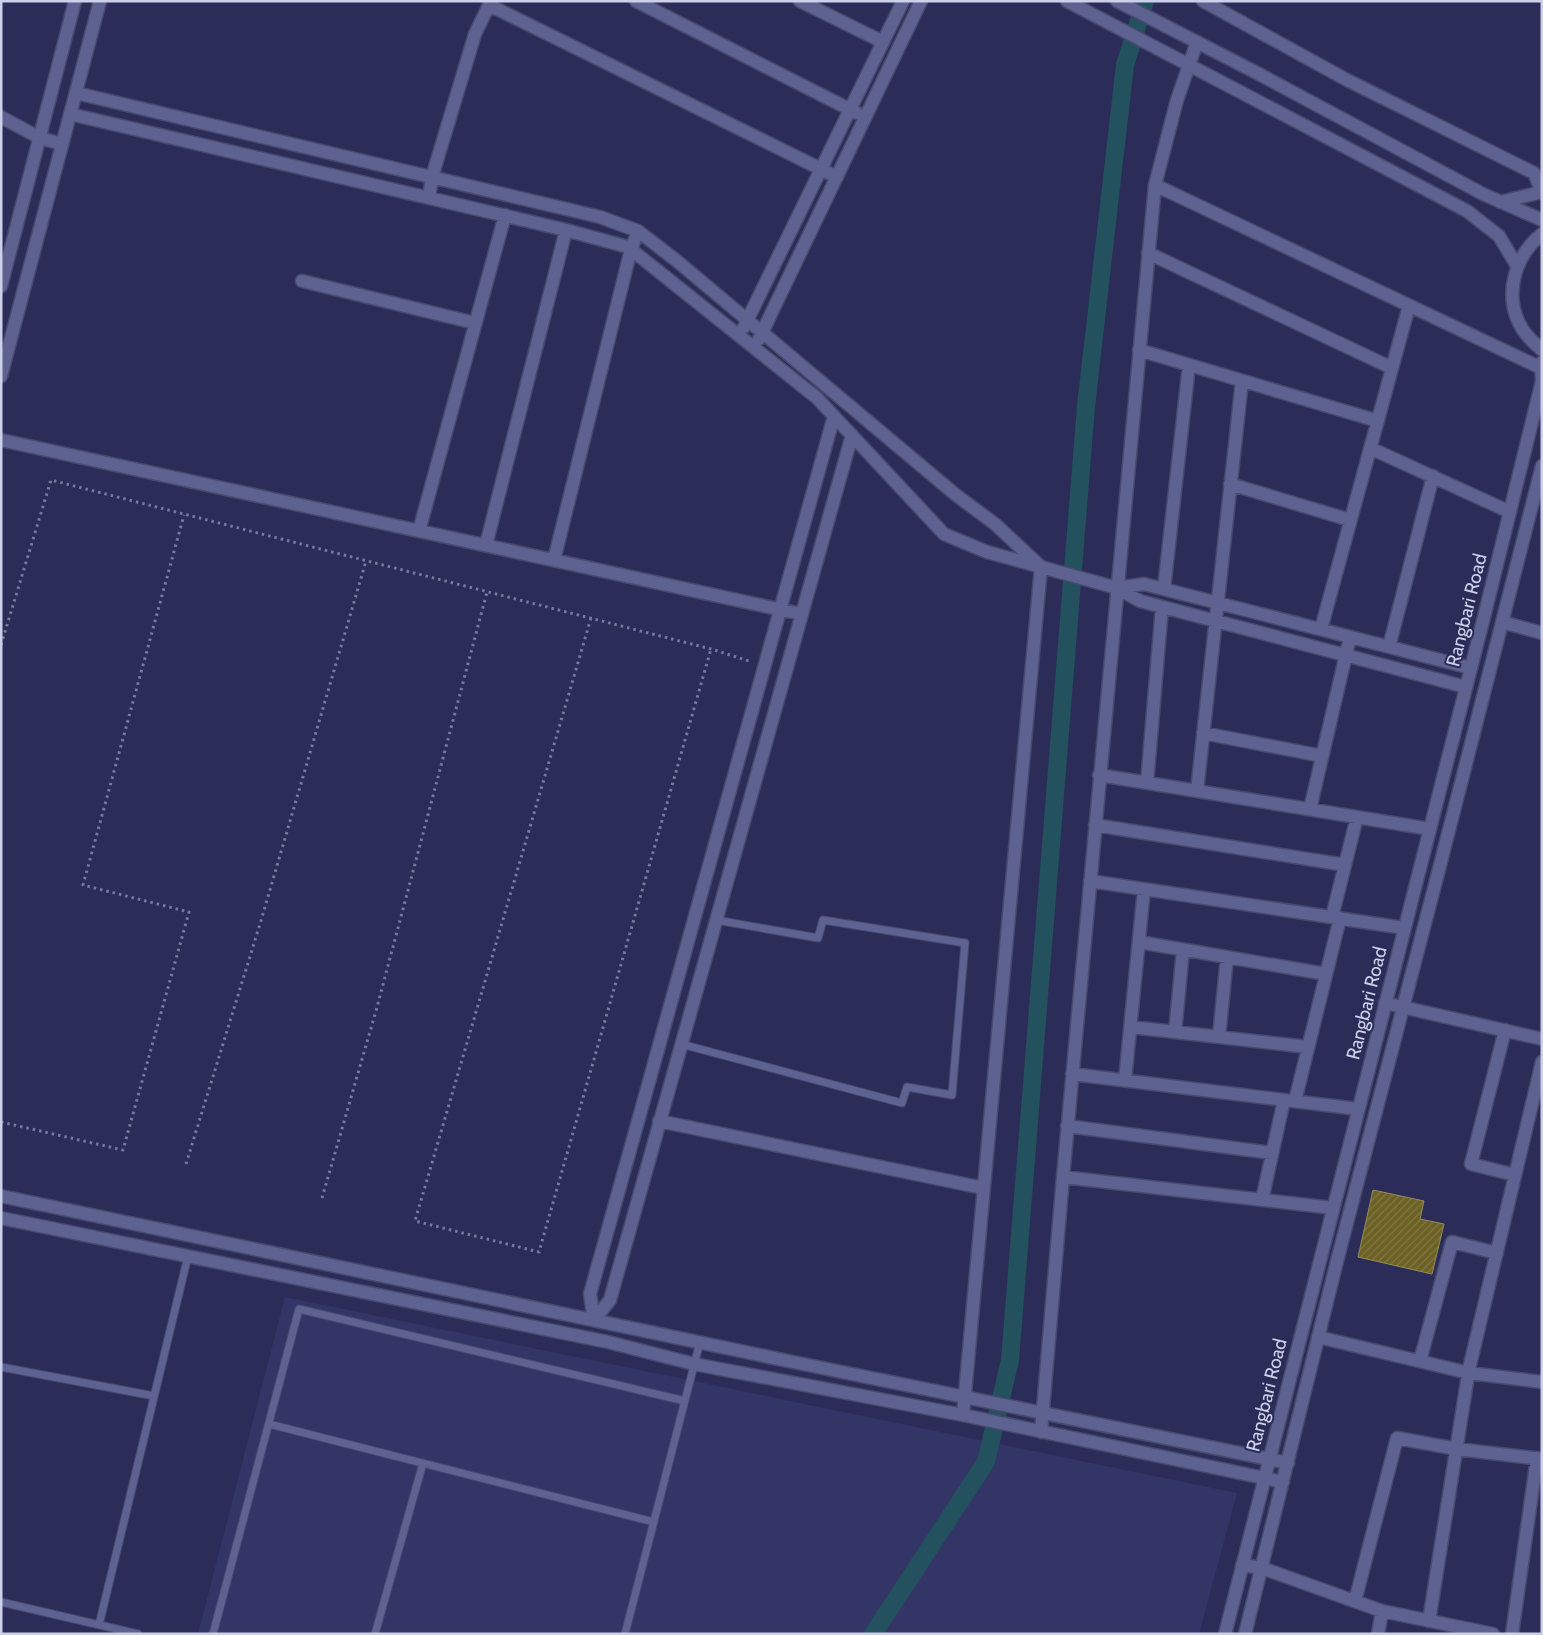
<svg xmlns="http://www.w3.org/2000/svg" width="1543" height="1635" font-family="Cabin,sans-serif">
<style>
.built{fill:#333566}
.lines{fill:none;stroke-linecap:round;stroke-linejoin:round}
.canal{stroke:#23515e;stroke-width:18}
.building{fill:url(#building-hatch);stroke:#968c56}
.service-casing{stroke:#48496d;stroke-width:9}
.minor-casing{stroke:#48496d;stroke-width:15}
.tertiary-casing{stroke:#48496d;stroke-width:15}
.path{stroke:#76789c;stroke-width:3;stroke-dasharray:2.5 4;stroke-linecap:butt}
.service{stroke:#5e6291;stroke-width:7}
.minor{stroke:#5e6291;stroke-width:12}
.tertiary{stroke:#5e6291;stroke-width:12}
.labels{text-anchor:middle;stroke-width:4;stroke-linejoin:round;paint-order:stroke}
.street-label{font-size:19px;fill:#ccd0ea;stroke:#2b2d58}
</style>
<defs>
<pattern id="building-hatch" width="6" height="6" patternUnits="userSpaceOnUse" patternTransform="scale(1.25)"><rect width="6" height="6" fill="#6c6124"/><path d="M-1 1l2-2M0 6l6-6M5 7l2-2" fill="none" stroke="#807744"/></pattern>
</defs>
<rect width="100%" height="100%" fill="#2b2d58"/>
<path class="built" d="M 285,1297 L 1237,1493 L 1199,1634 L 198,1634 Z"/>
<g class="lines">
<path class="canal" d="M 873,1634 L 986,1462 L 1010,1360 L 1086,406 L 1125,65 L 1145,1"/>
</g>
<path class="building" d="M 1373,1190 L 1424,1201 L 1420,1219 L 1444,1224 L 1432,1274 L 1358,1257 Z"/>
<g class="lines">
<defs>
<path id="service" d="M 681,1044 L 902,1103 L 907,1087 L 952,1095 L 965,943 L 823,920 L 818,938 L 716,920
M 1,1367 L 154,1396
M 269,1424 L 654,1522
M 1,1602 L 138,1634
M 99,1625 L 188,1256
M 213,1634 L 299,1309 L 685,1401
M 375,1634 L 423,1463
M 625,1634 L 700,1342"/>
<path id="minor" d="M 636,1 L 857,113
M 800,1 L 883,42
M 1203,1 L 1347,80 L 1534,173 L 1542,192
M 489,5 L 837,177
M 76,93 L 600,217 L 638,231 L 677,261 L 956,495 L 995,524 L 1040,566
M 70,114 L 566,230 L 628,247 L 817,398 L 944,534 L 987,552 L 1117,588 L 1140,601 L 1466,687
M 1,117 L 40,138 L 62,144
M 1155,185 L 1541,368
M 429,198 L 432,177 L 475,34 L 491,1
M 1148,253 L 1392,368
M 302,281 L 475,323
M 744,327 L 903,1
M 759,339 L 921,1
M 1139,350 L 1378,421
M 1,440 L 801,614
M 1370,448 L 1510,512
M 1230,484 L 1350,520
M 419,531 L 505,215
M 486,545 L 566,230
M 554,560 L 631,249 L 638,231
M 1117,588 L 1144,584 L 1471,668
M 1164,589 L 1189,365
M 1502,622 L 1542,633
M 1321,629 L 1409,306
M 1389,647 L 1433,476
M 1203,733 L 1322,756
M 1099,775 L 1430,829
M 1147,783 L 1162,607
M 1197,791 L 1242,381
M 1310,809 L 1350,637
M 1095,825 L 1345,865
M 1090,881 L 1404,928
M 1332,917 L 1357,817
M 1139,942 L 1326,974
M 1385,1003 L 1542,1039
M 1131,1027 L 1308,1047
M 1505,1030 L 1471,1164 L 1515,1175
M 1175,1032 L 1183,950
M 1219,1037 L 1227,957
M 1072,1074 L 1358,1109
M 1125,1080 L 1144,889
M 1295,1101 L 1340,918
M 659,1121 L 983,1188
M 1067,1126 L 1272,1153
M 1063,1177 L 1333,1208
M 1262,1200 L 1284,1100
M 594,1320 L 590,1294 L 834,416
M 594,1320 L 610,1300 L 852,435
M 1318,1337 L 1469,1373 L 1542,1382
M 1420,1361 L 1452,1242 L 1497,1253
M 963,1415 L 1041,567
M 1041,1432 L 1063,1177 L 1155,185 L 1177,100 L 1197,42
M 1242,1565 L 1262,1568 L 1382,1611 L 1493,1634
M 1355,1601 L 1397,1438 L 1457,1449 L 1542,1459
M 1429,1621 L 1469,1369 L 1542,1062
M 1378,1634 L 1382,1611
M 1512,1634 L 1537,1458"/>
<path id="tertiary" d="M 1067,1 L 1467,211 L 1499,236 L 1517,266
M 1117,1 L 1257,73 L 1483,194 L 1542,220
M 1500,202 L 1542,192
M 1542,234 C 1516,254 1504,292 1519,323 C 1524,334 1533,342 1542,350
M 1,286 L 75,1
M 1542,362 L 1541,368 L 1542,380
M 1,376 L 100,1
M 1,1196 L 793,1362 L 1288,1463
M 1,1218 L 608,1342 L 694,1364 L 963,1415 L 1283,1482
M 1225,1634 L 1486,609 L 1542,381
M 1245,1634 L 1337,1261 L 1437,877 L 1542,466"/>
</defs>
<use href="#service" class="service-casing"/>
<use href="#minor" class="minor-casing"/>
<use href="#tertiary" class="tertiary-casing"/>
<path class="path" d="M 591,618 L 415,1221 L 539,1252 L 711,649
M 1,645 L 51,480 L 711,649 L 752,662
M 1,1122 L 123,1150 L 189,912 L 83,885 L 184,515
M 186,1164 L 260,924 L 366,561
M 322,1198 L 376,1011 L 487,592"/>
<use href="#service" class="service"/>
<use href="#minor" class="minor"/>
<use href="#tertiary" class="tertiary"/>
</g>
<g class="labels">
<g class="street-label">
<text transform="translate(1466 610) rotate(-76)" y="7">Rangbari Road</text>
<text transform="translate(1366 1003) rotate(-76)" y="7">Rangbari Road</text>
<text transform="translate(1266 1395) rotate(-76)" y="7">Rangbari Road</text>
</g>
</g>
<rect width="1543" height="1635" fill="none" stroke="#ccd0ea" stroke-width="5"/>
</svg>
